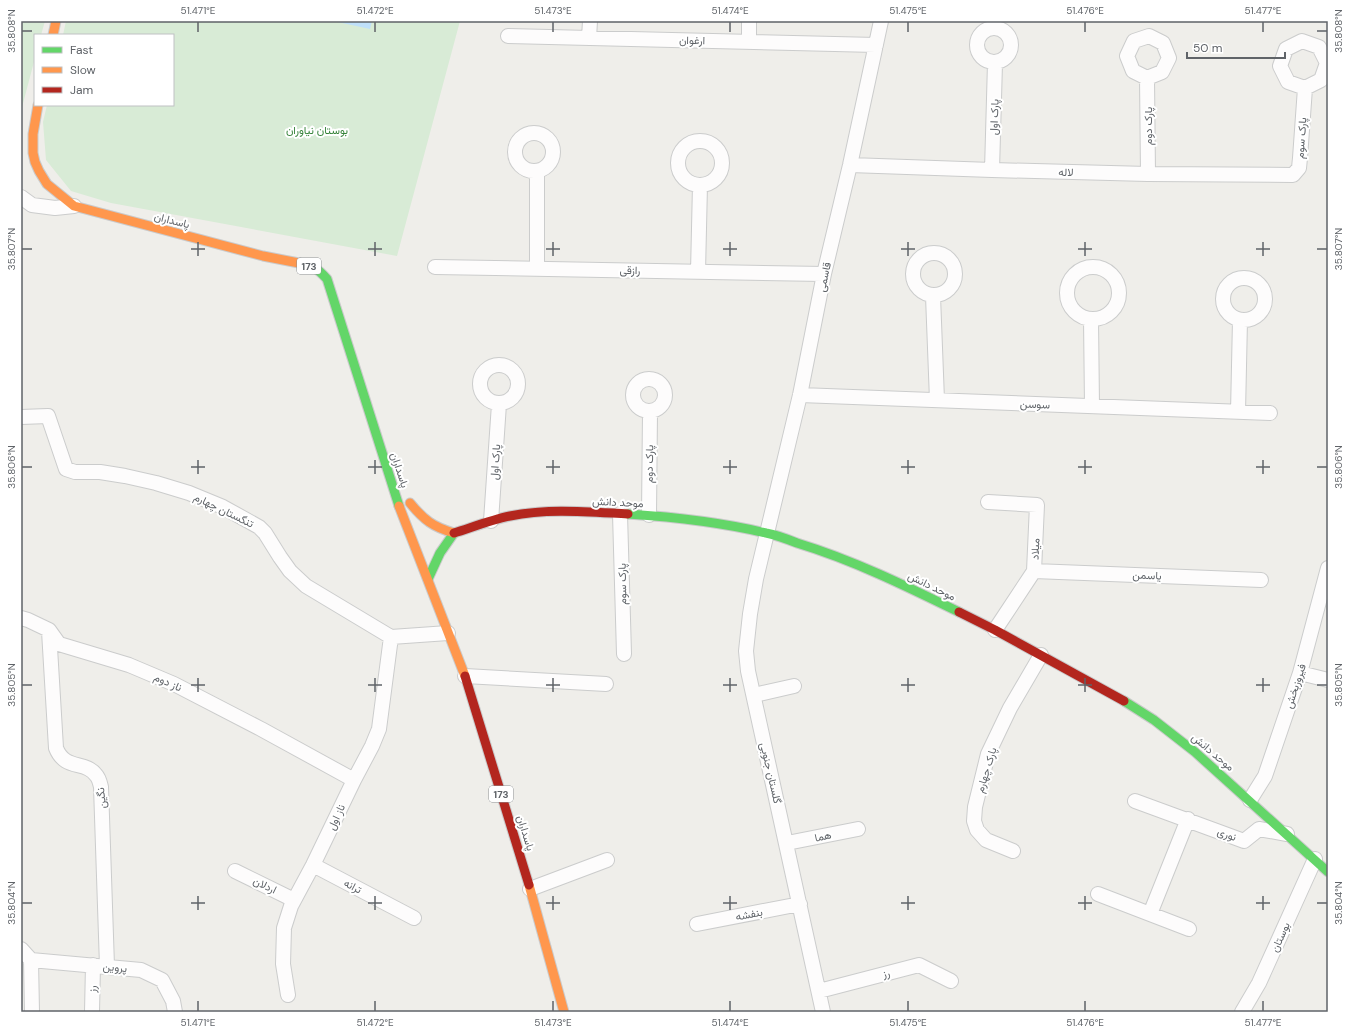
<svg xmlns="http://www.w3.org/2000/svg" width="1349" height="1033" font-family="'DM Sans',Vazirmatn,sans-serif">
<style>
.green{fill:#d8ebd6}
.water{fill:#bfe0f9}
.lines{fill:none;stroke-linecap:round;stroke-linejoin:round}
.street-casing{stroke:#cbcccc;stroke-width:16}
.fast-casing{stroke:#cacacb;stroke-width:11}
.slow-casing{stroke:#cacacb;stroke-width:11}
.jam-casing{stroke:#cacacb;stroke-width:11}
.street{stroke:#fdfcfc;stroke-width:14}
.fast{stroke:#63d668;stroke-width:9}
.slow{stroke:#ff974d;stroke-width:9}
.jam{stroke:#b3261e;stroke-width:9}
.ticks{fill:none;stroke:#5f6368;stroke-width:1.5}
.labels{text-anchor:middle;stroke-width:4;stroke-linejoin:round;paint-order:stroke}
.shield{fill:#fff;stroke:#8f9295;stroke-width:1}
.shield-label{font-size:10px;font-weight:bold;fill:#5f6368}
.street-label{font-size:11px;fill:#5f6368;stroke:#fff}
.park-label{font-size:11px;fill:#348238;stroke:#fff}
.neatline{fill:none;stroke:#5f6368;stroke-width:1.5}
.ticks-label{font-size:10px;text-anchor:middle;fill:#5f6368}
</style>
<rect width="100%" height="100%" fill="#efeeea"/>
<path class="green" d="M 21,21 L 45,21 L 41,35 L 35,35 L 35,58 L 21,111 Z
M 66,21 L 460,21 L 397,256 L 111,203 L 71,191 L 46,160 L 43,122 L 47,105 L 173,105 L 173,35 L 63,35 Z"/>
<path class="water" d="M 333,21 L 372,21 L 370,29 Z"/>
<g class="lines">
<defs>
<path id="street" d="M977 45a17 17 0 1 1 34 0a17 17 0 1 1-34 0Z
M 508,36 L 876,45
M 1149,36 L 1163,43 L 1169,58 L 1162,72 L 1147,78 L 1133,71 L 1127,56 L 1134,41 Z
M 589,38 L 590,21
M 749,41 L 749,21
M 1302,41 L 1319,47 L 1327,63 L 1321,80 L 1305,88 L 1288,82 L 1280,66 L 1286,49 Z
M 1147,78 L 1148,174
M515 152a19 19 0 1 1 38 0a19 19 0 1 1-38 0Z
M678 163a22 22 0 1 1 44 0a22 22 0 1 1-44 0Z
M 850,165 L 992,170 L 1148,174 L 1293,175 L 1299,168 L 1300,158 L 1305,88
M 992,170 L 995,63
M 537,171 L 537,269
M 21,197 L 32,205 L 55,208 L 74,206
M913 274a21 21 0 1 1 42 0a21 21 0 1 1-42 0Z
M 435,267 L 824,274
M1067 293a26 26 0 1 1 52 0a26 26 0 1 1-52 0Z
M 698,272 L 700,185
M1223 299a21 21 0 1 1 42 0a21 21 0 1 1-42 0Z
M 933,296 L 937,400
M 1091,319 L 1092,406
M480 384a19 19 0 1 1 38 0a19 19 0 1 1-38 0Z
M633 395a16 16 0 1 1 32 0a16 16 0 1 1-32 0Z
M 800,395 L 1270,413
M 1238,412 L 1240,320
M 21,417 L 48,416 L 66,469 L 75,472 L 100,472 L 125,476 L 156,483 L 189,493 L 223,507 L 259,527 L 265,533 L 280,557 L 290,571 L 306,586 L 391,637 L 448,633
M 988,502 L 1037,505 L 1034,571 L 995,630
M 620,514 L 624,654
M 649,515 L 650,412
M 491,521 L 499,404
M 1034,571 L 1261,580
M 21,618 L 28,620 L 49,630 L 59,644 L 129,665 L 174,684 L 261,729 L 354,780
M 49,631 L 56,748 C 65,771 85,760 96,775 C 99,778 100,783 101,787 L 107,966
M 1300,673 L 1328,680
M 465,676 L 606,684
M 754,695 L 794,686
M 1250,800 L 1265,776 L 1300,673 L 1328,568
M 1135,801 L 1244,841 L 1259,829 L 1287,834
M 1188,819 L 1150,914 L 1189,929
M 787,843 L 858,829
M 1013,851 L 986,840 L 977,830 L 974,821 L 975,807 L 988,754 L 1010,708 L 1041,655
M 313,865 L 414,918
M 235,871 L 294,900
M 530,889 L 607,860
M 1098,894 L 1150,914
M 697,924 L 800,904
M 21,949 L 31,960 L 32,1012
M 31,960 L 141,970 L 162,980 L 173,1001 L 175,1012
M 819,991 L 919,965 L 951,981
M 288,995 L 283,964 L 284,928 L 291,906 L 313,865 L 354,780 L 372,746 L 379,729 L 391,637
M 92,1012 L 93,965
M 823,1012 L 748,671 L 746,651 L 750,614 L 756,579 L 800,395 L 824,274 L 850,165 L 881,21
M 1242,1012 L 1259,983 L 1315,859"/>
<path id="fast" d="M 299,263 C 314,266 317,268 327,279 L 399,506
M 628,514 C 674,517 720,522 766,533 C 776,535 787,539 797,543 C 853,560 906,586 959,612
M 428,579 L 440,553 L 454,533
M 1124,701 L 1154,720 L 1195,752 L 1328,872"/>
<path id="slow" d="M 53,35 L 56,21
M 38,105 L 33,134 L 33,153 L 35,162 L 39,171 L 47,184 L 74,206 L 263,256 L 299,263
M 410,503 C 424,520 433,527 454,533
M 399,506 L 465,676
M 529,885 L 564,1012"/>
<path id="jam" d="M 454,533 C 473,527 491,520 510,516 C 548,508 589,512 628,514
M 959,612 L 995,630 L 1124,701
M 465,676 L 529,885"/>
</defs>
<use href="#street" class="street-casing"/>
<use href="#fast" class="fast-casing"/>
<use href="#slow" class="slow-casing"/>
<use href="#jam" class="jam-casing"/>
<use href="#street" class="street"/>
<use href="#fast" class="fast"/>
<use href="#slow" class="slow"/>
<use href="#jam" class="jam"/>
</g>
<path class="ticks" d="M 198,22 L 198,32M 375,22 L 375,32M 553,22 L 553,32M 730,22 L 730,32M 908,22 L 908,32M 1085,22 L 1085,32M 1263,22 L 1263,32M 22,31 L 32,31M 1317,31 L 1327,31M 198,242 L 198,256M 375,242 L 375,256M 553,242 L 553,256M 730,242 L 730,256M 908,242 L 908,256M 1085,242 L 1085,256M 1263,242 L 1263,256M 22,249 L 32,249M 191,249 L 205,249M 368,249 L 382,249M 546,249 L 560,249M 723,249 L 737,249M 901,249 L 915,249M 1078,249 L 1092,249M 1256,249 L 1270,249M 1317,249 L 1327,249M 198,460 L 198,474M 375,460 L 375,474M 553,460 L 553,474M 730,460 L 730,474M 908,460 L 908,474M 1085,460 L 1085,474M 1263,460 L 1263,474M 22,467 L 32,467M 191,467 L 205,467M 368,467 L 382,467M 546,467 L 560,467M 723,467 L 737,467M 901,467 L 915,467M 1078,467 L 1092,467M 1256,467 L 1270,467M 1317,467 L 1327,467M 198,678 L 198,692M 375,678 L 375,692M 553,678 L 553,692M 730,678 L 730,692M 908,678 L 908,692M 1085,678 L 1085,692M 1263,678 L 1263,692M 22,685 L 32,685M 191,685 L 205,685M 368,685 L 382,685M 546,685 L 560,685M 723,685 L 737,685M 901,685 L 915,685M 1078,685 L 1092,685M 1256,685 L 1270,685M 1317,685 L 1327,685M 198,896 L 198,910M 375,896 L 375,910M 553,896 L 553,910M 730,896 L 730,910M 908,896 L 908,910M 1085,896 L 1085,910M 1263,896 L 1263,910M 22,903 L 32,903M 191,903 L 205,903M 368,903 L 382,903M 546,903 L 560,903M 723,903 L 737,903M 901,903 L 915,903M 1078,903 L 1092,903M 1256,903 L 1270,903M 1317,903 L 1327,903M 198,1001 L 198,1011M 375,1001 L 375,1011M 553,1001 L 553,1011M 730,1001 L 730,1011M 908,1001 L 908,1011M 1085,1001 L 1085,1011M 1263,1001 L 1263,1011"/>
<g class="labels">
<g class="shield">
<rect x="297" y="258" width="24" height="16" rx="3"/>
<rect x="489" y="786" width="24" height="16" rx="3"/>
</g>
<g class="shield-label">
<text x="309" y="270">173</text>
<text x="501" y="798">173</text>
</g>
<g class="street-label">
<text transform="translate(692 40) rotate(1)" y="4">ارغوان</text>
<text transform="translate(994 117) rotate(-88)" y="4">پارک اول</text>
<text transform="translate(1148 126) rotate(-90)" y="4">پارک دوم</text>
<text transform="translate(1301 138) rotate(-86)" y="4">پارک سوم</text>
<text transform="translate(1066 172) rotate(1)" y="4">لاله</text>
<text transform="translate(172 220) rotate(14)" y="4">پاسداران</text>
<text transform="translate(630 270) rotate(1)" y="4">رازقی</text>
<text transform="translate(824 277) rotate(-78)" y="4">قاسمی</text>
<text transform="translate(1035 404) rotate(2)" y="4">سوسن</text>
<text transform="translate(495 462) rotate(-86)" y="4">پارک اول</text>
<text transform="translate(649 464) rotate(-89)" y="4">پارک دوم</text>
<text transform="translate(400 470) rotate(72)" y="4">پاسداران</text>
<text transform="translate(618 502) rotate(3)" y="4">موحد دانش</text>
<text transform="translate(224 510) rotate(26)" y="4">تنگستان چهارم</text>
<text transform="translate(1035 549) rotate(-87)" y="4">میلاد</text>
<text transform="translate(1147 575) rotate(2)" y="4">یاسمن</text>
<text transform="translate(622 584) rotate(-91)" y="4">پارک سوم</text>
<text transform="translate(932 586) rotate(26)" y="4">موحد دانش</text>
<text transform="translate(168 682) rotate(24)" y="4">ناز دوم</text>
<text transform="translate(1295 686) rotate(-72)" y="4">فیروزبخش</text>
<text transform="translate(1213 752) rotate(40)" y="4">موحد دانش</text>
<text transform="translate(986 770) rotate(-73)" y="4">پارک چهارم</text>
<text transform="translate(771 773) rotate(77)" y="4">گلستان جنوبی</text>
<text transform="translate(101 798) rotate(-95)" y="4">نگین</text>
<text transform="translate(336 817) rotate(-65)" y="4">ناز اول</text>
<text transform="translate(526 833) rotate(73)" y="4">پاسداران</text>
<text transform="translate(1227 834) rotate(21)" y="4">نوری</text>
<text transform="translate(823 836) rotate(-12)" y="4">هما</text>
<text transform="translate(265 885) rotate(26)" y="4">اردلان</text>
<text transform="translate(353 886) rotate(28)" y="4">ترانه</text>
<text transform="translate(749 914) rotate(-11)" y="4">بنفشه</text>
<text transform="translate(1280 937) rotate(-66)" y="4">بوستان</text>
<text transform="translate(115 967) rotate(5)" y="4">پروین</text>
<text transform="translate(886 973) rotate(-15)" y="4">رز</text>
<text transform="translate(92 989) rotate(-88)" y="4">رز</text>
</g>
<g class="park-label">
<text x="317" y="134">بوستان نیاوران</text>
</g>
</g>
<rect width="1349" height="1033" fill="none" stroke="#ffffff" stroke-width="44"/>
<rect x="34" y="34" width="140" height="72" fill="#ffffff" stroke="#bfc1c3"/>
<rect x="42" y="47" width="20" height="6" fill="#63d668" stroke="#bfc1c3"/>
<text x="70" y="54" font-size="12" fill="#5f6368">Fast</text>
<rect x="42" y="67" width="20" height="6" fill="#ff974d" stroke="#bfc1c3"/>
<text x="70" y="74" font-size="12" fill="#5f6368">Slow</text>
<rect x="42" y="87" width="20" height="6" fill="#b3261e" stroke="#bfc1c3"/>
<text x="70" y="94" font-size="12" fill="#5f6368">Jam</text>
<path d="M1187 52v6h98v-6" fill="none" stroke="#5f6368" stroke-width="2"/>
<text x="1193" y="52" font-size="12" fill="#5f6368" stroke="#ffffff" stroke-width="3" paint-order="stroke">50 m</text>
<rect x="22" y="22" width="1305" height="989" class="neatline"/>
<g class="ticks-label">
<text x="198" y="14">51.471°E</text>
<text x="375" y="14">51.472°E</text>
<text x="553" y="14">51.473°E</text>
<text x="730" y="14">51.474°E</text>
<text x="908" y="14">51.475°E</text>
<text x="1085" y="14">51.476°E</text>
<text x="1263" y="14">51.477°E</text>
<text transform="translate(11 31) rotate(-90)" y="4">35.808°N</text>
<text transform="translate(1338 31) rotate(-90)" y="4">35.808°N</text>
<text transform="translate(11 249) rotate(-90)" y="4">35.807°N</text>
<text transform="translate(1338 249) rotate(-90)" y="4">35.807°N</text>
<text transform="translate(11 467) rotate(-90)" y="4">35.806°N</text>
<text transform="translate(1338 467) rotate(-90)" y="4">35.806°N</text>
<text transform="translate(11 685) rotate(-90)" y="4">35.805°N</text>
<text transform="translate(1338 685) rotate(-90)" y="4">35.805°N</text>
<text transform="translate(11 903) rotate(-90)" y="4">35.804°N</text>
<text transform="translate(1338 903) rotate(-90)" y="4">35.804°N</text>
<text x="198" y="1026">51.471°E</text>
<text x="375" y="1026">51.472°E</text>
<text x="553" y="1026">51.473°E</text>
<text x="730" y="1026">51.474°E</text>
<text x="908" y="1026">51.475°E</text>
<text x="1085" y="1026">51.476°E</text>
<text x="1263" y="1026">51.477°E</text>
</g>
</svg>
